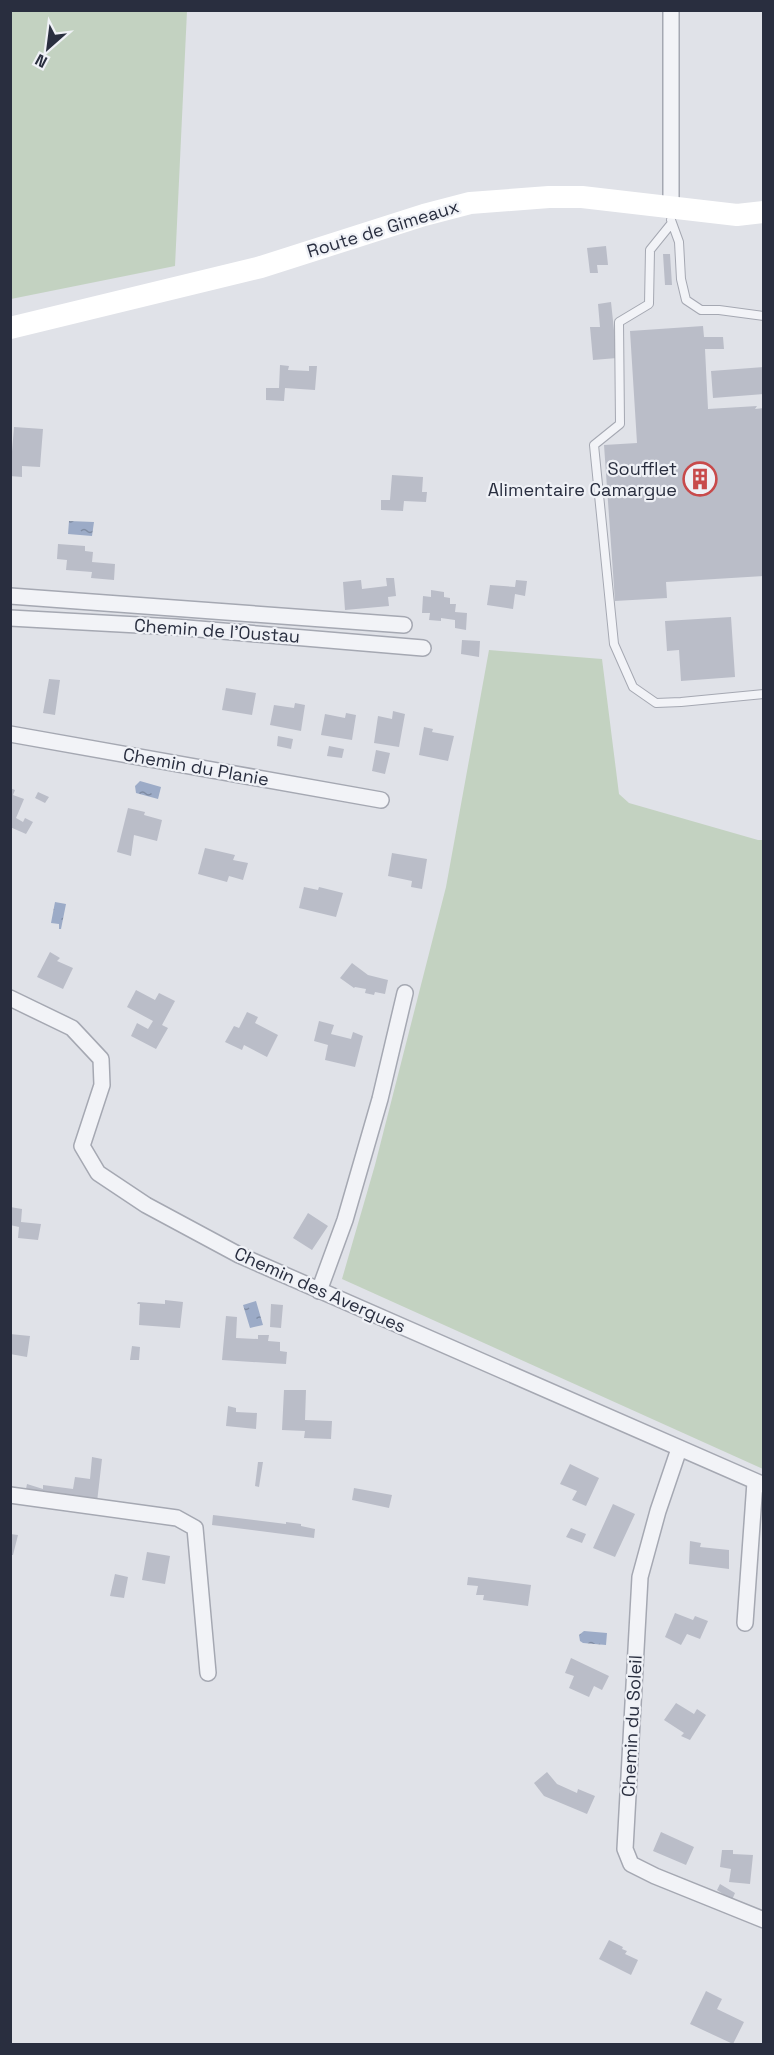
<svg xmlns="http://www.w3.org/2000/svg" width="774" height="2055" font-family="'Space Grotesk',sans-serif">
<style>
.green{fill:#c3d2c1}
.water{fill:url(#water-ripples)}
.building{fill:#babdc8}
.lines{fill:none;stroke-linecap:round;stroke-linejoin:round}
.lane-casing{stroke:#a5a8b2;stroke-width:10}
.street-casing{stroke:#a5a8b2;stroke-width:18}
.lane{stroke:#f2f3f7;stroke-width:8}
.street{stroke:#f2f3f7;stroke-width:15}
.secondary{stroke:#fff;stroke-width:22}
.labels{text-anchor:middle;stroke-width:4.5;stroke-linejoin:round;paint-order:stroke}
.street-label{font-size:18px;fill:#292e3f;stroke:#eff1f6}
.poi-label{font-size:18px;fill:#292e3f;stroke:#eff1f6;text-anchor:end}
</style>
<defs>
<pattern id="water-ripples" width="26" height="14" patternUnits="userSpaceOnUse" patternTransform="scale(1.5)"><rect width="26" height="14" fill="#9cabc7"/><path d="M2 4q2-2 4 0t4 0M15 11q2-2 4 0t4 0" fill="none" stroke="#7f8ca3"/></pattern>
</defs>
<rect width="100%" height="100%" fill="#e0e2e8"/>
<path class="green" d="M 11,10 L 187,11 L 175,266 L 11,299 Z
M 489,650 L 602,659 L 619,794 L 629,803 L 758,840 L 763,840 L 763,1469 L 342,1279 L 375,1165 L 446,887 Z"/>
<path class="water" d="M 69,521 L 94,522 L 92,536 L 68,534 Z
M 140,781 L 161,787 L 158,799 L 136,793 L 135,786 Z
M 55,902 L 66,904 L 61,929 L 59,929 L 59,924 L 51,923 Z
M 256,1301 L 263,1325 L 250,1328 L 243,1305 Z
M 584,1631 L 607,1633 L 606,1645 L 583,1643 L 580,1641 L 579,1635 Z"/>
<path class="building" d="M 606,246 L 608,265 L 597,265 L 598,273 L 590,273 L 587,248 Z
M 663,254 L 670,254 L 672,285 L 665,285 Z
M 611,302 L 617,358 L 593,360 L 590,327 L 600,327 L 598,304 Z
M 703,326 L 704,337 L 723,337 L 724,349 L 705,349 L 708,409 L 757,406 L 755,409 L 764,408 L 764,576 L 666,582 L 667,598 L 615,601 L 604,445 L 637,443 L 630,331 Z
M 280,365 L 289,366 L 288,370 L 309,371 L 309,366 L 317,366 L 315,390 L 285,388 L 284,401 L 266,400 L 266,388 L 279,388 Z
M 764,367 L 764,394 L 713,398 L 711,371 Z
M 14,427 L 43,429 L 40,467 L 22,466 L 22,477 L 10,476 Z
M 392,475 L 423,477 L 422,492 L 427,492 L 426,502 L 404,501 L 403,511 L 381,510 L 381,500 L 390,500 Z
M 58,544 L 85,546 L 85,551 L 93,552 L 92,562 L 115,564 L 114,580 L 91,578 L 92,572 L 66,570 L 67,560 L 57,559 Z
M 386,578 L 394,578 L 396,596 L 388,597 L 389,606 L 345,610 L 343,582 L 361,580 L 362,589 L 387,586 Z
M 516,580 L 527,581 L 525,596 L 515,594 L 513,609 L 487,605 L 490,585 L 515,587 Z
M 431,590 L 444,592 L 444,597 L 450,598 L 450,604 L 456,604 L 455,612 L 467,613 L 466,630 L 455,628 L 455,620 L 441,618 L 441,621 L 429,620 L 430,613 L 422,613 L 423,596 L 431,597 Z
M 731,617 L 735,677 L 681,681 L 679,650 L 667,651 L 665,621 Z
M 462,640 L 480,641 L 479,657 L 461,654 Z
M 49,679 L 60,680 L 55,715 L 43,713 Z
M 226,688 L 256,693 L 252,715 L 222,710 Z
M 295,703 L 305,705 L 301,731 L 270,725 L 274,705 L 294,708 Z
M 393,711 L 405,714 L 399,747 L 374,743 L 378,716 L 392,719 Z
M 346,713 L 356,715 L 352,740 L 321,735 L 325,714 L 345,718 Z
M 424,727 L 433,729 L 432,732 L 454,736 L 448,761 L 419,755 Z
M 278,736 L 293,739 L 291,749 L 277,746 Z
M 329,746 L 344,749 L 342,758 L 327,756 Z
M 376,750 L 390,753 L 385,774 L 372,771 Z
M 10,788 L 15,790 L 13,795 L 24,799 L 16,818 L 23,822 L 25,818 L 33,822 L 26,834 L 10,827 Z
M 38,792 L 49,797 L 45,803 L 35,798 Z
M 128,808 L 145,812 L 144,815 L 162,820 L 157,841 L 134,835 L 131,856 L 117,852 Z
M 205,848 L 235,855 L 233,860 L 248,863 L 243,880 L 229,876 L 227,882 L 198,874 Z
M 392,853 L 427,859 L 422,889 L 411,887 L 412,881 L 388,876 Z
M 304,887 L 318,890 L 319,887 L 343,893 L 336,917 L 299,908 Z
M 50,952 L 60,958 L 57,961 L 73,968 L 63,989 L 37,977 Z
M 352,963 L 368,975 L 388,980 L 385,994 L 375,992 L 374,995 L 365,993 L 366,989 L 355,987 L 354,988 L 340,978 Z
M 136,990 L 155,1000 L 159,993 L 175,1001 L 162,1025 L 168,1028 L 156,1049 L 131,1036 L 137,1023 L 148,1029 L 153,1021 L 127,1007 Z
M 247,1012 L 258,1017 L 255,1023 L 278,1035 L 267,1057 L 244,1045 L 242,1050 L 225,1042 L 234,1026 L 239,1028 Z
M 319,1021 L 334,1025 L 331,1034 L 351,1039 L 353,1032 L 363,1036 L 355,1067 L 325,1060 L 328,1045 L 314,1041 Z
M 10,1207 L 22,1209 L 21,1222 L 41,1224 L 38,1240 L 18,1238 L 19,1227 L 10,1225 Z
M 308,1213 L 328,1226 L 312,1250 L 293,1238 Z
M 165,1300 L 183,1302 L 180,1328 L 139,1325 L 140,1304 L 137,1304 L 138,1302 L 165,1304 Z
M 271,1304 L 283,1305 L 281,1328 L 270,1327 Z
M 226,1316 L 237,1317 L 236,1338 L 258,1339 L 258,1335 L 269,1335 L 268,1341 L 280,1342 L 280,1351 L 287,1352 L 286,1364 L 222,1360 Z
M 10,1334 L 30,1336 L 27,1357 L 10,1354 Z
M 132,1346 L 140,1347 L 139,1360 L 130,1360 Z
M 284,1390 L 306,1390 L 305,1420 L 332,1421 L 331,1439 L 304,1438 L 305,1431 L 282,1430 Z
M 228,1406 L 236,1408 L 236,1412 L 257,1413 L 256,1429 L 226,1426 Z
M 92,1457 L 102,1459 L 97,1502 L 25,1494 L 27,1484 L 43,1489 L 43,1485 L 73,1489 L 75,1477 L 90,1479 Z
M 258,1462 L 263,1462 L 259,1487 L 255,1486 Z
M 570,1464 L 599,1478 L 586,1506 L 572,1500 L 577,1491 L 560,1484 Z
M 354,1488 L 392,1495 L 389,1508 L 352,1500 Z
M 613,1504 L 635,1514 L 615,1557 L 593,1548 Z
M 213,1515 L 286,1524 L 286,1522 L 301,1524 L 301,1526 L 315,1529 L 314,1538 L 212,1525 Z
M 571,1528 L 586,1534 L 582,1543 L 566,1537 Z
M 10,1534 L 18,1535 L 13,1555 L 10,1555 Z
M 690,1541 L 701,1543 L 700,1547 L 729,1550 L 729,1569 L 689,1564 Z
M 147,1552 L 170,1556 L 165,1584 L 142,1580 Z
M 115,1574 L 128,1577 L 124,1598 L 110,1596 Z
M 468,1577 L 531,1585 L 528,1606 L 483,1600 L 484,1595 L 476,1595 L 478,1586 L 467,1585 Z
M 675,1613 L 693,1620 L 695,1616 L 708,1621 L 700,1639 L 687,1634 L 681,1645 L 665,1637 Z
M 571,1658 L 609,1676 L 602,1690 L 594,1686 L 589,1697 L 569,1688 L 574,1676 L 565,1673 Z
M 676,1703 L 694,1714 L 697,1709 L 706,1715 L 690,1740 L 681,1736 L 684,1733 L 664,1720 Z
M 547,1772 L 557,1784 L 577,1793 L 578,1789 L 595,1796 L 587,1814 L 544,1796 L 534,1783 Z
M 661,1832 L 694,1847 L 686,1865 L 653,1851 Z
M 722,1850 L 733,1850 L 733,1854 L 753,1855 L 750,1884 L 729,1882 L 731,1869 L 720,1867 Z
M 720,1884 L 735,1893 L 732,1900 L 717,1890 Z
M 609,1940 L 623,1947 L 622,1949 L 627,1951 L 625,1954 L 638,1960 L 631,1975 L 599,1959 Z
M 706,1991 L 722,1999 L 717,2009 L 744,2022 L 733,2044 L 690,2024 Z"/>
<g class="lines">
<defs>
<path id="lane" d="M 671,220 L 679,242 L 681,279 L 686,300 L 701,310 L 719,310 L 764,316
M 671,224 L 650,250 L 649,304 L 619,322 L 620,424 L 594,445 L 614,644 L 633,687 L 656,703 L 681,702 L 764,694"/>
<path id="street" d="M 671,206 L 671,10
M 10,596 L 404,625
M 10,618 L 175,627 L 423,648
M 10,734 L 381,800
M 10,998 L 72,1028 L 101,1059 L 102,1085 L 82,1146 L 98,1173 L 146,1205 L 239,1255 L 764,1485
M 319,1291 L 345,1220 L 380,1099 L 405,993
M 679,1449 L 658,1511 L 640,1577 L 625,1849 L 631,1864 L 655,1876 L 764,1920
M 10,1495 L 177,1518 L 195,1528 L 208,1673
M 745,1623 L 755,1482"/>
</defs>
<use href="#lane" class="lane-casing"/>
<use href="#street" class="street-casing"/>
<use href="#lane" class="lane"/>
<use href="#street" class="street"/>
<path class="secondary" d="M 10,328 L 261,267 L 424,215 L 470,203 L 549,197 L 582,197 L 737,215 L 764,212"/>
</g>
<defs>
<symbol id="building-ring" viewBox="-11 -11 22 22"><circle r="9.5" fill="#eff1f6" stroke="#c84a4b" stroke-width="1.5"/><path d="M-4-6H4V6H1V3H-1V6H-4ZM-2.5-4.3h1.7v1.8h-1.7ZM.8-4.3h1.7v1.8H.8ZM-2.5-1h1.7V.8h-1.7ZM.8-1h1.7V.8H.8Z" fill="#c84a4b"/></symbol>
</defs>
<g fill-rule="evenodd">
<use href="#building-ring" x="681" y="460" width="38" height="38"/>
</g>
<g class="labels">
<g class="street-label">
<text transform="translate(383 229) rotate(-17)" y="6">Route de Gimeaux</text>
<text transform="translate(217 631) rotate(4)" y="6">Chemin de l'Oustau</text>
<text transform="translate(196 767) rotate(10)" y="6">Chemin du Planie</text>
<text transform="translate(320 1290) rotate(24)" y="6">Chemin des Avergues</text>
<text transform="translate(632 1726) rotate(-87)" y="6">Chemin du Soleil</text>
</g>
<g class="poi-label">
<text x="677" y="475">Soufflet<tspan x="677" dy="21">Alimentaire Camargue</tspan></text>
</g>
</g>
<rect width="774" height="2055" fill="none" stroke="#292e3f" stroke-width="24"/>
<g transform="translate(48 48) rotate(208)" stroke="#eff1f6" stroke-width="4.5" paint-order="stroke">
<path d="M0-4.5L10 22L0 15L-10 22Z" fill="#292e3f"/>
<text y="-9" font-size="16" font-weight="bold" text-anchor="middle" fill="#292e3f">N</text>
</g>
</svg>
